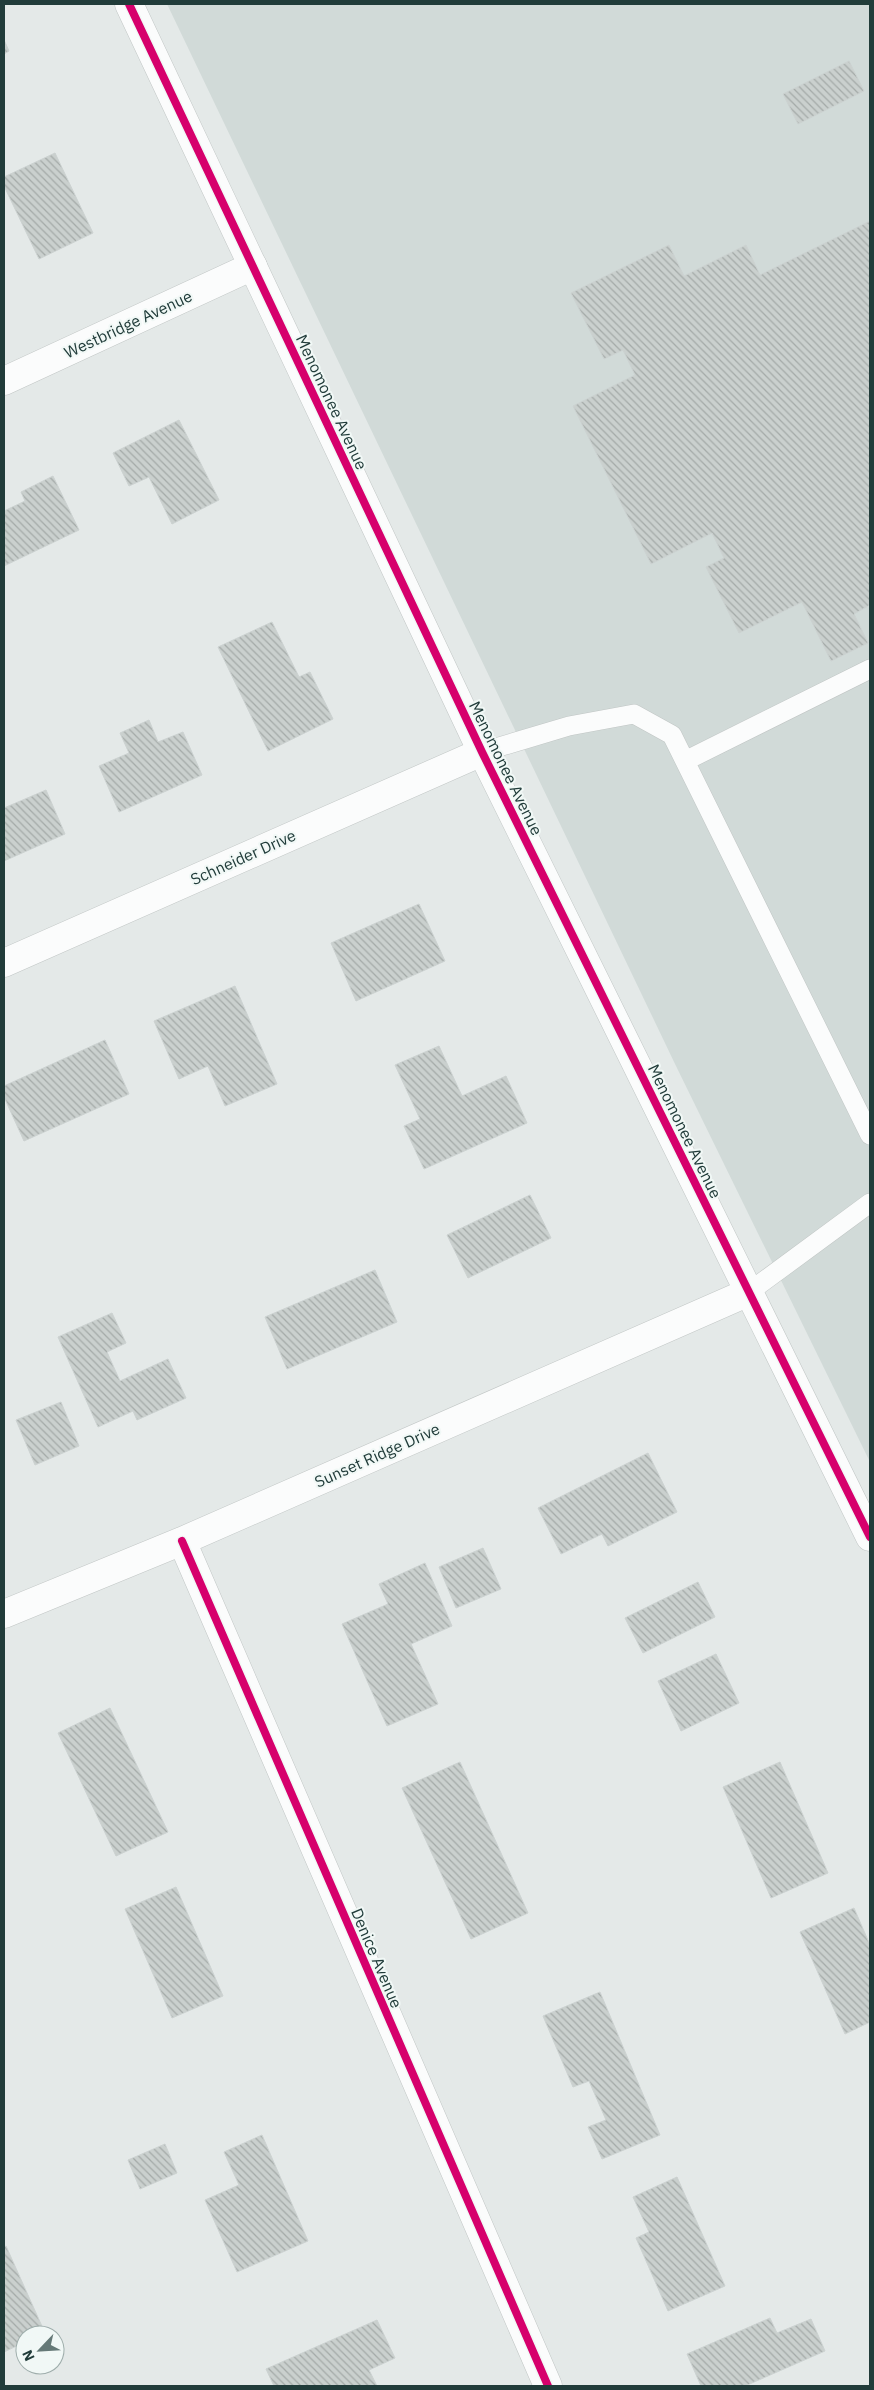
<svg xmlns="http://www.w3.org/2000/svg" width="874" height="2390" font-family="'IBM Plex Sans',sans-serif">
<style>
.built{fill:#d1dad8}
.building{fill:url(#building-back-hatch);stroke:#ccd2d1}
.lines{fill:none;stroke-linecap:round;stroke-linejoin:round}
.service-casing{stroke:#c1c6c5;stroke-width:20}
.minor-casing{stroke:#c1c6c5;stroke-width:29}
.tertiary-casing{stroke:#c1c6c5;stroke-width:29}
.service{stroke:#fbfcfc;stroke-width:19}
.minor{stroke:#fbfcfc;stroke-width:28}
.tertiary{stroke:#fbfcfc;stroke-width:28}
.cycleway-casing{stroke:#f1f8f6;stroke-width:11}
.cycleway{stroke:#d6006c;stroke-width:8}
.labels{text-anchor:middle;stroke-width:4;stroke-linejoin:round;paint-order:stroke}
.street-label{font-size:16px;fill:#213c3a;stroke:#f1f8f6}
</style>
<defs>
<pattern id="building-back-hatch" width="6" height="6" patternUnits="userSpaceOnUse" patternTransform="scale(1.25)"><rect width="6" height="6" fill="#cad0ce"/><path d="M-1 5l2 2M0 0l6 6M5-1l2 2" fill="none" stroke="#a4aaa8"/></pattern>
</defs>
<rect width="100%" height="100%" fill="#e4e9e8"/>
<path class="built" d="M 167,4 L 870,4 L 870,1462 L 676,1066 Z"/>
<path class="building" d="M 4,40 L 9,51 L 4,54 Z
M 849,61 L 864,91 L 798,124 L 783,94 Z
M 55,153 L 93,233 L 39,259 L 4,186 L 4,177 Z
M 870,221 L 870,605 L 854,614 L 868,643 L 831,661 L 802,602 L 739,633 L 706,567 L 724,558 L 712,533 L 651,564 L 573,406 L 635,375 L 623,350 L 604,359 L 571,293 L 669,245 L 684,276 L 746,245 L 760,275 Z
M 179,420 L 219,500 L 172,524 L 149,477 L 129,486 L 113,453 Z
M 53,476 L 79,530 L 4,566 L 4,511 L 25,501 L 21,492 Z
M 272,622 L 299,677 L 310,672 L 333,719 L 268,751 L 218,647 Z
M 149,720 L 158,742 L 183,732 L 202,775 L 119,812 L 99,766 L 129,753 L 120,733 Z
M 46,790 L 65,834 L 4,861 L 4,808 Z
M 419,904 L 445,961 L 356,1001 L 331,943 Z
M 235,986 L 277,1084 L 225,1106 L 208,1066 L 179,1079 L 154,1021 Z
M 105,1040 L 129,1094 L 24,1141 L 4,1097 L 4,1086 Z
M 439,1046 L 462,1096 L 506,1076 L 527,1123 L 424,1169 L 404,1126 L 420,1119 L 395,1065 Z
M 530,1195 L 551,1238 L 468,1278 L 447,1235 Z
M 375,1270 L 397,1322 L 287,1369 L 265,1317 Z
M 112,1313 L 126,1343 L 107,1352 L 120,1381 L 168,1359 L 186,1398 L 137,1420 L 133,1411 L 98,1427 L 58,1337 Z
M 61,1402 L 79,1446 L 35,1465 L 16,1420 Z
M 648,1453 L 677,1512 L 608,1546 L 602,1534 L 561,1554 L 538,1508 Z
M 483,1548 L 501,1589 L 456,1608 L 439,1567 Z
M 425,1563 L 452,1626 L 411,1644 L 438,1704 L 387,1726 L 342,1624 L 388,1604 L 379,1584 Z
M 698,1582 L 715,1617 L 643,1653 L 625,1618 Z
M 716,1654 L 739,1703 L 681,1731 L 658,1681 Z
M 110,1708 L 168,1832 L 116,1856 L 58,1733 Z
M 460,1762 L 528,1913 L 471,1939 L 402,1788 Z
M 780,1762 L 828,1873 L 771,1898 L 723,1787 Z
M 176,1887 L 223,1996 L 172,2018 L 125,1909 Z
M 854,1908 L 870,1945 L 870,2022 L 845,2034 L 800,1932 Z
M 600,1992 L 660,2135 L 602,2159 L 588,2127 L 606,2120 L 589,2081 L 573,2087 L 543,2016 Z
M 262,2135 L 308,2241 L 237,2272 L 205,2200 L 239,2185 L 224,2152 Z
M 165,2144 L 177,2173 L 140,2189 L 128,2160 Z
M 677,2177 L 725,2286 L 668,2311 L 636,2238 L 649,2232 L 633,2197 Z
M 6,2246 L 45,2333 L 40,2335 L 25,2335 L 25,2342 L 4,2352 L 4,2247 Z
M 770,2318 L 777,2333 L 811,2319 L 825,2351 L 745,2386 L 701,2386 L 687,2354 Z
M 377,2320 L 395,2358 L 369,2370 L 377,2386 L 274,2386 L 266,2369 Z"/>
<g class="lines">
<defs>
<path id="service" d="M 482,752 L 569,726 L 634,714 L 672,735 L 870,1135
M 685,761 L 870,669
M 749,1292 L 870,1203"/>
<path id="minor" d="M 4,381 L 253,266
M 4,963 L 482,752
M 182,1541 L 548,2386
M 4,1614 L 182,1541 L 749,1292"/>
<path id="tertiary" d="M 129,4 L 482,752 L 870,1537"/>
</defs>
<use href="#service" class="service-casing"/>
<use href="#minor" class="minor-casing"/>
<use href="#tertiary" class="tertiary-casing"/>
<use href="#service" class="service"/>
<use href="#minor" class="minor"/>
<use href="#tertiary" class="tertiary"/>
<defs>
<path id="cycleway" d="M 129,4 L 482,752 L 870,1537
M 182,1541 L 548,2386"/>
</defs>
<use href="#cycleway" class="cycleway-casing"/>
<use href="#cycleway" class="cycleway"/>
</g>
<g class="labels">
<g class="street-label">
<text transform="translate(128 324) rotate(-25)" y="6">Westbridge Avenue</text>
<text transform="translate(332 402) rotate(65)" y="6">Menomonee Avenue</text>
<text transform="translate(506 768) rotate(64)" y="6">Menomonee Avenue</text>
<text transform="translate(243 857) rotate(-24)" y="6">Schneider Drive</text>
<text transform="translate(685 1131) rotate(64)" y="6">Menomonee Avenue</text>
<text transform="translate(377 1455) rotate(-24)" y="6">Sunset Ridge Drive</text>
<text transform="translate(377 1958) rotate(67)" y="6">Denice Avenue</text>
</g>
</g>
<rect width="874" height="2390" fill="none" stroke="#213c3a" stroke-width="10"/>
<g transform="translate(40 2350) rotate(245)"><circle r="24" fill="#f1f8f6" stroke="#9eadab"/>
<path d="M0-4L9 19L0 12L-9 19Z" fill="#657977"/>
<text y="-8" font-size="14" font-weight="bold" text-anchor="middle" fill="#213c3a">N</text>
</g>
</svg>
